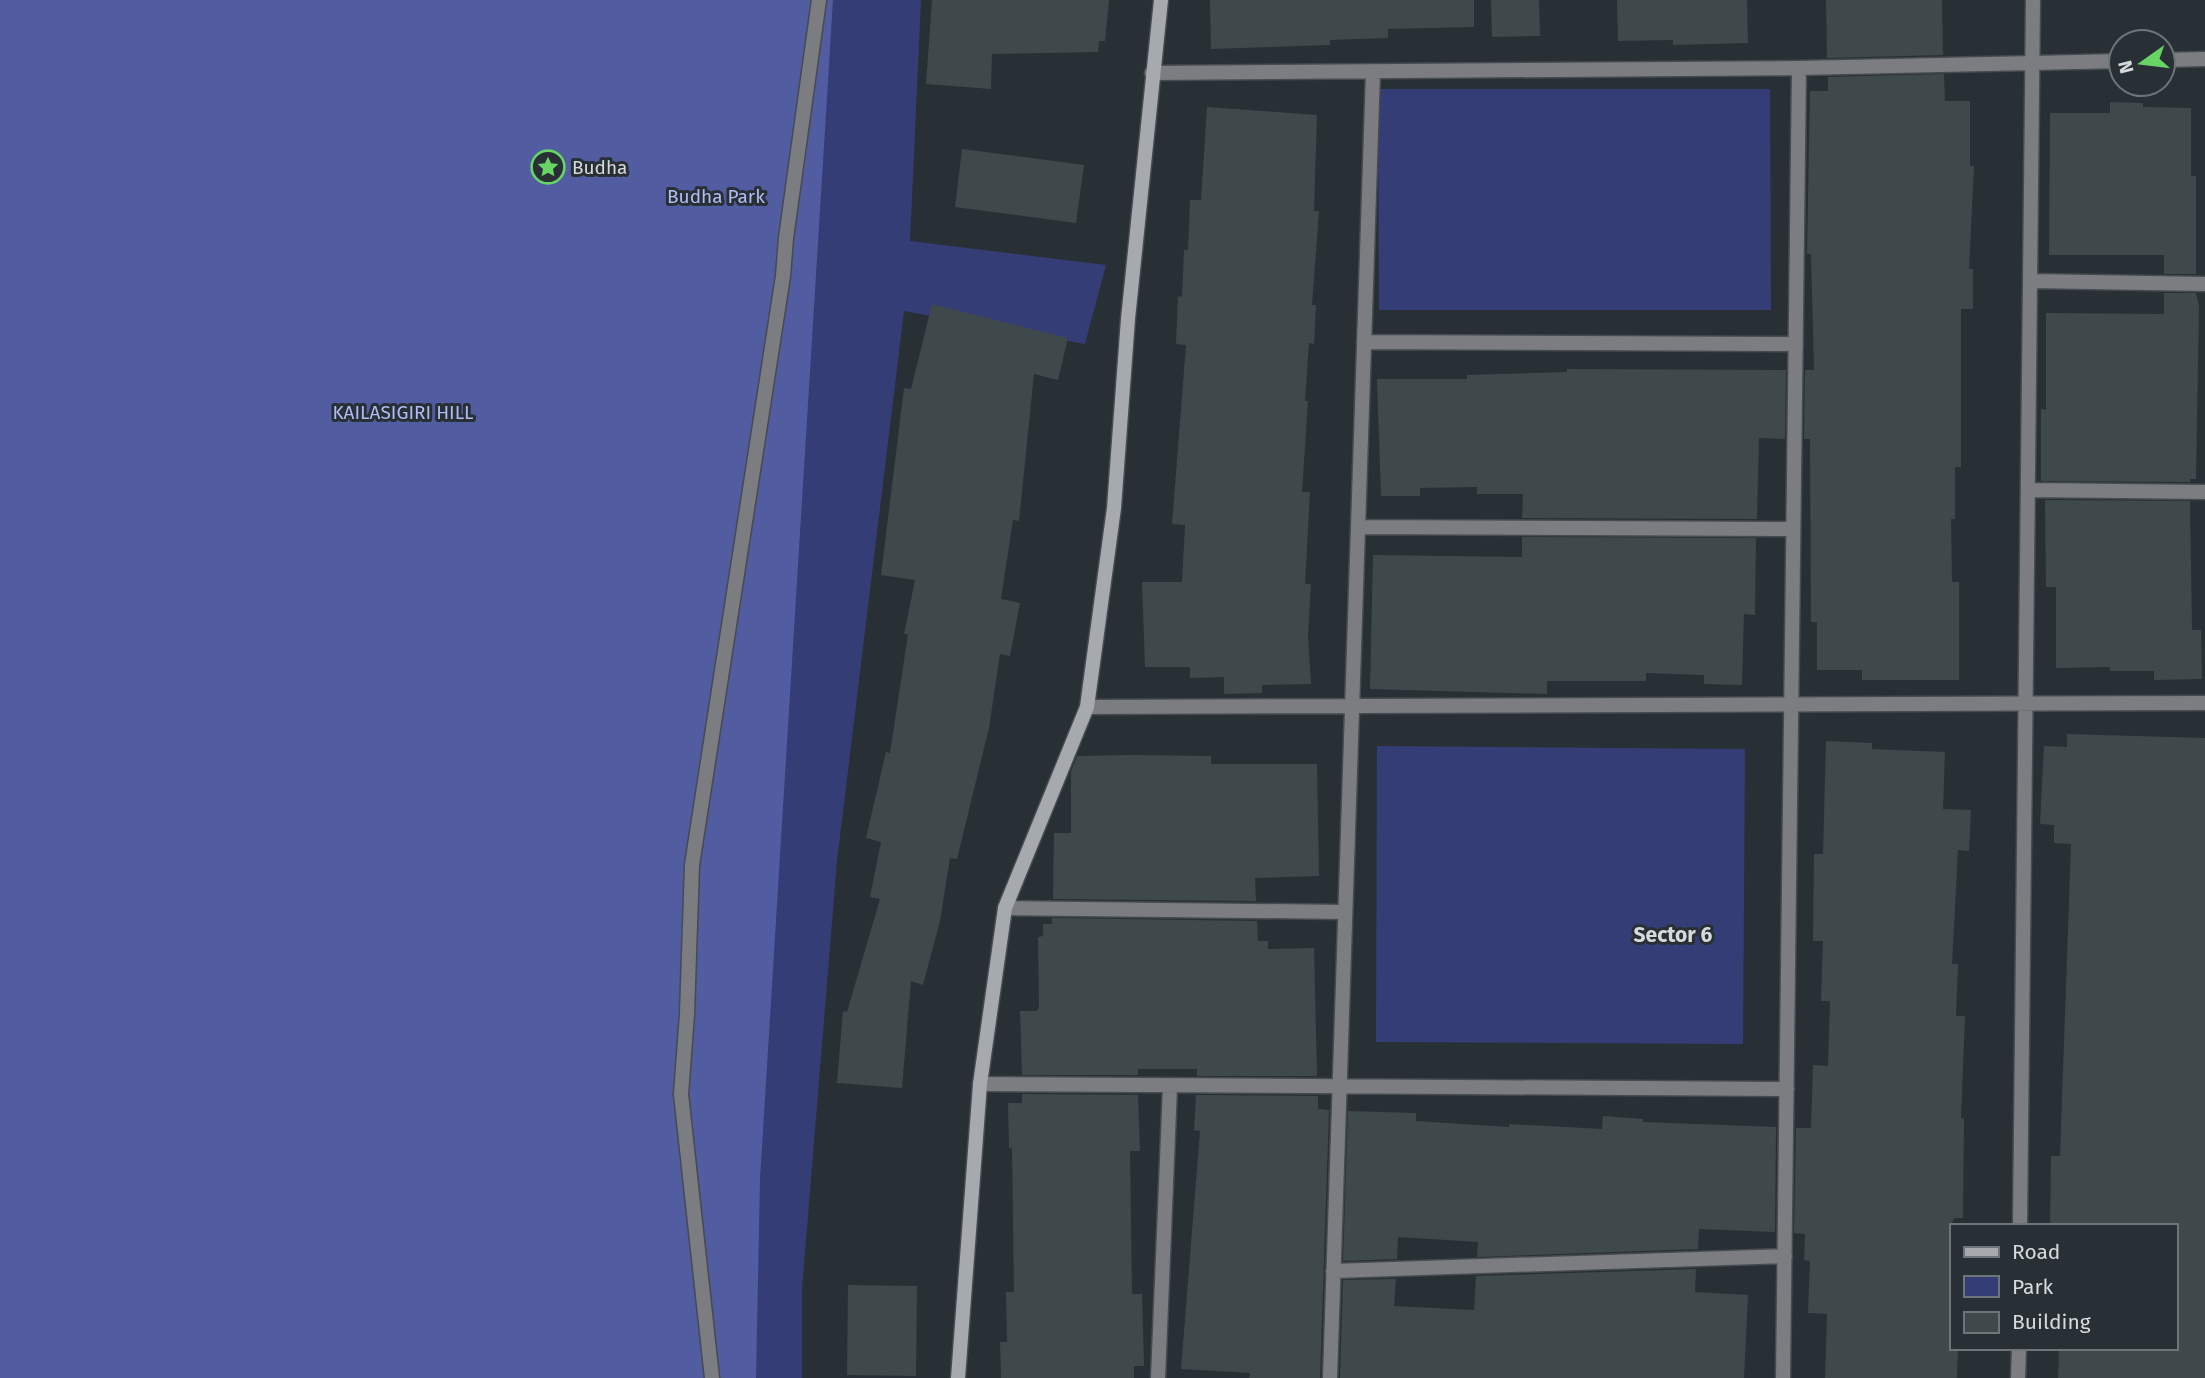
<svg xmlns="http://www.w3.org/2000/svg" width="2205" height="1378" font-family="'Fira Sans',sans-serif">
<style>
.green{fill:#353d76}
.forest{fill:#525ca0}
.building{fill:#3f484b}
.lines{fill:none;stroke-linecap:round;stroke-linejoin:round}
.street-casing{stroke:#454b50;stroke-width:17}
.secondary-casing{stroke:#454b50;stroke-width:17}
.street{stroke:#7b7d81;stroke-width:14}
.secondary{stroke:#a6aaaf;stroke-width:14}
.labels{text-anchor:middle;stroke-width:6;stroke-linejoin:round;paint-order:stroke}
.poi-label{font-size:19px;fill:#d6dadd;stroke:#293035;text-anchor:start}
.park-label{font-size:19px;fill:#b0bcf6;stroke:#293035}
.neighbourhood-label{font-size:21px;font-weight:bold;fill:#d6dadd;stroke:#293035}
</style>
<rect width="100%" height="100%" fill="#293035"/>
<path class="green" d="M 524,0 L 921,0 L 910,241 L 1106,265 L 1085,344 L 904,311 L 837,861 L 802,1289 L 802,1378 L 666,1378 Z
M 1378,89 L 1770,89 L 1771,310 L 1379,310 Z
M 1377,746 L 1745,749 L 1743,1044 L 1376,1042 Z"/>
<path class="forest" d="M 0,0 L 833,0 L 760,1179 L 756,1378 L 0,1378 Z"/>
<path class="building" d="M 932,0 L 1109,0 L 1105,41 L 1099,41 L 1098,52 L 992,54 L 991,89 L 926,84 Z
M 1210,0 L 1474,0 L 1474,27 L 1388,29 L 1388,38 L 1330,40 L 1330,45 L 1211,49 Z
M 1491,0 L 1539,0 L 1540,36 L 1492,37 Z
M 1617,0 L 1747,0 L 1748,43 L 1673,45 L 1673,40 L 1618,41 Z
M 1826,0 L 1942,0 L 1943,55 L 1827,58 Z
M 1944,74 L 1945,101 L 1970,101 L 1970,166 L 1974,166 L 1969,269 L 1973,269 L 1973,309 L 1961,309 L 1961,467 L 1955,467 L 1955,519 L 1951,519 L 1952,582 L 1959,582 L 1959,680 L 1862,680 L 1862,670 L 1817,670 L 1817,622 L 1811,622 L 1810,439 L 1804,439 L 1805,370 L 1814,370 L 1811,254 L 1807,254 L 1810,91 L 1828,91 L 1828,77 Z
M 2110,102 L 2143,103 L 2143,107 L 2191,108 L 2191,176 L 2196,176 L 2196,274 L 2164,274 L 2164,255 L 2049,255 L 2050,113 L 2110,113 Z
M 1207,107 L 1317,115 L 1314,211 L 1319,211 L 1312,305 L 1316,305 L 1314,344 L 1309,343 L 1305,401 L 1308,401 L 1302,492 L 1310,492 L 1305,584 L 1311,584 L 1308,635 L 1311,684 L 1262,685 L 1262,693 L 1224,694 L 1224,677 L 1190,678 L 1190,667 L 1145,667 L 1142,582 L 1182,582 L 1185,525 L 1172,524 L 1186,345 L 1176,344 L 1178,296 L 1182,297 L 1184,250 L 1188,250 L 1190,200 L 1201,200 Z
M 962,149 L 1084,165 L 1076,223 L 955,207 Z
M 2164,293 L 2196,293 L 2199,306 L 2196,479 L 2190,479 L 2190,482 L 2041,481 L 2041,409 L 2046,410 L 2046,313 L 2164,314 Z
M 932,304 L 1068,338 L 1058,380 L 1034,374 L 1019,521 L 1013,520 L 1001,599 L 1020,603 L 1010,656 L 1000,654 L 989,728 L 957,859 L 950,858 L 940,921 L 923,985 L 911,981 L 902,1088 L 837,1083 L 843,1011 L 847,1012 L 880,899 L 870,897 L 881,842 L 866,838 L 886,752 L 890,753 L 908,634 L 904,634 L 915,580 L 881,575 L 904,388 L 911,389 Z
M 1567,369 L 1786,370 L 1785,439 L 1759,438 L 1757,519 L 1522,518 L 1523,494 L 1477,494 L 1477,487 L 1420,488 L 1420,496 L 1381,496 L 1377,379 L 1467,379 L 1467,375 L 1567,372 Z
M 2045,500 L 2190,501 L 2192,630 L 2201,630 L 2202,679 L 2154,680 L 2154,671 L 2110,671 L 2110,667 L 2056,668 L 2056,587 L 2046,587 Z
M 1522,537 L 1756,538 L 1755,615 L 1744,614 L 1742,685 L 1704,684 L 1704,675 L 1646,673 L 1646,681 L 1547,681 L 1547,694 L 1370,689 L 1373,555 L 1522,557 Z
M 2067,734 L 2205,738 L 2205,1378 L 2058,1378 L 2059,1348 L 2175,1348 L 2175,1226 L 2050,1226 L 2051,1156 L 2060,1156 L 2071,844 L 2054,843 L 2054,825 L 2040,824 L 2044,746 L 2067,747 Z
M 1826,741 L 1872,743 L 1872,749 L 1945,752 L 1943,809 L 1971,810 L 1969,851 L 1958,850 L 1952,964 L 1958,964 L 1956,1016 L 1965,1016 L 1961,1118 L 1964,1119 L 1963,1218 L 1954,1218 L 1951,1226 L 1951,1348 L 1958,1348 L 1957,1378 L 1825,1378 L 1827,1314 L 1808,1313 L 1810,1261 L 1804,1260 L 1805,1234 L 1794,1233 L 1796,1128 L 1811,1128 L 1813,1065 L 1828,1066 L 1830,1001 L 1821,1001 L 1823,941 L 1813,941 L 1814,854 L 1823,854 Z
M 1132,755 L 1211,756 L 1211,764 L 1317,764 L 1319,876 L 1255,878 L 1256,901 L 1053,899 L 1054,833 L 1071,833 L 1071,771 L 1077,756 Z
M 1052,918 L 1257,921 L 1258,941 L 1268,941 L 1268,949 L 1314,948 L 1317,1076 L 1197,1076 L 1197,1069 L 1138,1069 L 1138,1075 L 1022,1075 L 1020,1011 L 1037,1011 L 1039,1007 L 1038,937 L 1043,936 L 1043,924 L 1052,924 Z
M 1022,1094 L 1138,1095 L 1140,1151 L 1130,1151 L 1132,1294 L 1142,1294 L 1144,1366 L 1134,1366 L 1134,1378 L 1001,1378 L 1000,1342 L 1007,1342 L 1006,1292 L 1014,1292 L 1012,1148 L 1009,1148 L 1008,1103 L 1022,1103 Z
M 1196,1095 L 1318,1096 L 1318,1109 L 1329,1110 L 1320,1378 L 1249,1378 L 1250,1373 L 1181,1369 L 1200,1131 L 1194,1130 Z
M 1348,1111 L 1416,1113 L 1416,1121 L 1509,1127 L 1509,1124 L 1602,1129 L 1603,1116 L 1643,1119 L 1643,1122 L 1776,1127 L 1775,1232 L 1699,1229 L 1698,1249 L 1477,1257 L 1478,1242 L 1398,1237 L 1397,1259 L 1343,1261 Z
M 1696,1269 L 1695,1292 L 1748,1295 L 1744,1378 L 1340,1378 L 1343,1280 L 1396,1279 L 1394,1306 L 1474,1310 L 1476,1276 Z
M 848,1285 L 917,1286 L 916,1376 L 847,1375 Z"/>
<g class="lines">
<defs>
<path id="street" d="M 2163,60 L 2205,59
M 1152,73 L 1799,68 L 2121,61
M 2030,281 L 2205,284
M 1364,342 L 1796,344
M 2028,490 L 2205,492
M 1358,527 L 1793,529
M 1087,707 L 2205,703
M 1005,908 L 1345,912
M 980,1084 L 1787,1089
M 2020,1226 L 2033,0
M 1333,1271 L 1785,1256
M 712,1378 L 681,1094 L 687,1014 L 692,865 L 783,276 L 786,238 L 819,0
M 1158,1378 L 1170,1087
M 1330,1378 L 1373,72
M 1783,1378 L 1799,68
M 2018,1378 L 2019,1348"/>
<path id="secondary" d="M 958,1378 L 980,1084 L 1005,908 L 1087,707 L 1114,508 L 1128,319 L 1161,0"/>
</defs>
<use href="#street" class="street-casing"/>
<use href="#secondary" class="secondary-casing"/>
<use href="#street" class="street"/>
<use href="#secondary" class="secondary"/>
</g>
<defs>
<symbol id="sight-ring" viewBox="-11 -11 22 22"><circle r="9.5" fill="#293035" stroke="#67d465" stroke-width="1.5"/><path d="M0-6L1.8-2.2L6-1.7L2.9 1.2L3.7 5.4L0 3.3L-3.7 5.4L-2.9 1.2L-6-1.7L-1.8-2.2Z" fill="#67d465"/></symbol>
</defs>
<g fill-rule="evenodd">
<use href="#sight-ring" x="529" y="148" width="38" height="38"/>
</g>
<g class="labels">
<g class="poi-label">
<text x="572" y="174">Budha</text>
</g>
<g class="park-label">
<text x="716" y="203">Budha Park</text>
<text x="403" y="419">KAILASIGIRI HILL</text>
</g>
<g class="neighbourhood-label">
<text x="1673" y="942">Sector 6</text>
</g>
</g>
<rect x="1950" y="1224" width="228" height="126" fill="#293035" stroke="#6e7478" stroke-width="2"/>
<rect x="1964" y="1247" width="35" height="10" fill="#a6aaaf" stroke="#6e7478" stroke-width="2"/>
<text x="2012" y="1259" font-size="21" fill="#d6dadd">Road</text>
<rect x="1964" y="1276" width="35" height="21" fill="#353d76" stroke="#6e7478" stroke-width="2"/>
<text x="2012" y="1294" font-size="21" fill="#d6dadd">Park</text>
<rect x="1964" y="1312" width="35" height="21" fill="#3f484b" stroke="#6e7478" stroke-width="2"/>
<text x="2012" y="1329" font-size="21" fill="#d6dadd">Building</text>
<g transform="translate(2142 63) rotate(256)"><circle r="33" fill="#293035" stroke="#6e7478" stroke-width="2"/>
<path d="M0-5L12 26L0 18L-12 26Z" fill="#67d465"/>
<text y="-10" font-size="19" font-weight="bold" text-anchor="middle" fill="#d6dadd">N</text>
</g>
</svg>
